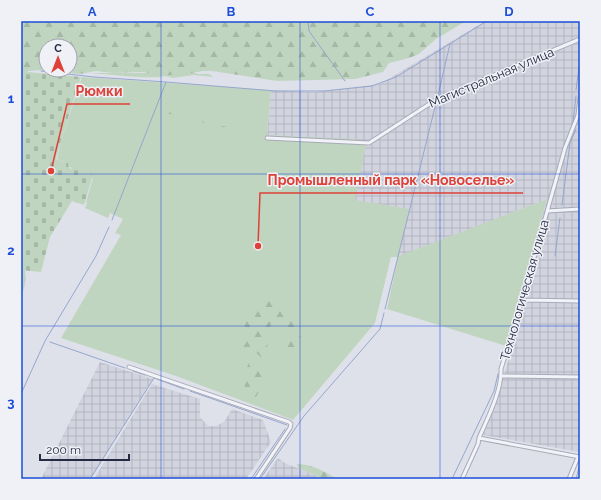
<svg xmlns="http://www.w3.org/2000/svg" width="601" height="500" font-family="Raleway,sans-serif">
<style>
.industrial{fill:url(#industrial-grid)}
.green{fill:#c0d5bf}
.forest{fill:url(#forest-firs);fill-rule:evenodd}
.cemetery{fill:url(#cemetery-stones)}
.lines{fill:none;stroke-linecap:round;stroke-linejoin:round}
.stream{stroke:#96a6ce;stroke-width:1}
.minor-casing{stroke:#a8aab8;stroke-width:5}
.minor{stroke:#f2f3f8;stroke-width:3}
.grid{fill:none;stroke:#1d4ed8;stroke-width:1;stroke-opacity:0.55}
.labels{text-anchor:middle;stroke-width:3;stroke-linejoin:round;paint-order:stroke}
.street-label{font-size:13px;fill:#262b43;stroke:#eff1f7}
.leader{fill:none;stroke:#dd4137;stroke-width:1.5}
.callout-dot{fill:#dd4137;stroke:#eff1f7;stroke-width:1.5}
.callout-label{font-size:14px;text-anchor:middle;font-weight:bold;fill:#dd4137;stroke:#eff1f7;stroke-width:3;stroke-linejoin:round;paint-order:stroke}
.neatline{fill:none;stroke:#1d4ed8;stroke-width:1.5}
.grid-label{font-size:13px;text-anchor:middle;font-weight:bold;fill:#1d4ed8}
</style>
<defs>
<pattern id="industrial-grid" width="8" height="8" patternUnits="userSpaceOnUse"><rect width="8" height="8" fill="#d1d3df"/><path d="M0 4h8M4 0v8" fill="none" stroke="#b3b5c1"/></pattern>
<pattern id="forest-firs" width="22" height="20" patternUnits="userSpaceOnUse"><rect width="22" height="20" fill="#c0d5bf"/><path d="M5 1l3.5 6h-7zM16 11l3.5 6h-7z" fill="#a5b7a5"/></pattern>
<pattern id="cemetery-stones" width="16" height="16" patternUnits="userSpaceOnUse"><rect width="16" height="16" fill="#c0d5bf"/><path d="M2 7V4a2 2 0 0 1 4 0v3zM10 15v-3a2 2 0 0 1 4 0v3z" fill="#a5b7a5"/></pattern>
</defs>
<rect width="100%" height="100%" fill="#dfe1ea"/>
<path class="industrial" d="M 485,21 L 580,21 L 580,452 L 483,435 L 496,401 L 539,257 L 530,257 L 547,199 L 398,257 L 355,201 L 310,137 L 267,135 L 271,90 L 314,92 L 380,84 Z
M 100,362 L 153,379 L 91,479 L 41,479 Z
M 152,384 L 200,399 L 200,417 L 208,426 L 216,426 L 224,422 L 232,409 L 263,420 L 271,442 L 246,479 L 94,479 Z
M 278,458 L 285,463 L 317,476 L 315,479 L 263,479 Z"/>
<path class="green" d="M 91,73 L 195,73 C 201,76 208,71 213,77 L 194,75 L 173,78 L 165,76 C 155,80 105,74 91,73 Z
M 82,77 L 271,90 L 267,135 L 355,139 L 366,145 L 355,200 L 409,209 L 399,256 L 547,199 L 506,346 L 387,309 L 398,257 L 391,257 L 375,323 L 293,420 L 176,376 L 61,338 L 121,235 L 115,233 L 123,219 L 110,213 L 108,218 L 85,208 L 87,203 L 86,202 L 93,178 L 71,171 L 72,168 L 69,167 L 68,163 L 57,159 L 61,140 Z"/>
<path class="forest" d="M 21,21 L 466,21 L 436,39 L 419,54 L 409,58 L 389,63 L 383,72 L 355,79 L 277,81 L 212,71 L 203,71 L 181,75 L 168,75 L 141,72 L 113,73 L 96,71 L 80,74 L 41,70 L 28,71 L 21,88 ZM 46,46 L 70,46 L 70,70 L 46,70 Z
M 164,111 L 227,127 L 227,129 L 163,112 Z
M 21,241 L 26,279 L 21,300 Z
M 262,298 L 271,299 L 278,302 C 281,310 286,314 294,317 L 298,334 L 303,340 L 304,347 L 302,350 L 277,346 L 277,339 L 289,335 L 284,330 L 278,330 L 280,320 L 277,317 L 272,320 L 259,391 L 256,397 L 251,399 L 245,396 C 244,386 245,366 251,359 L 261,358 L 259,355 L 252,350 L 245,352 L 239,348 C 243,331 247,315 255,300 Z
M 297,464 C 307,463 329,472 336,479 L 319,479 L 317,476 L 298,468 Z"/>
<path class="cemetery" d="M 28,72 L 81,77 L 61,140 L 56,159 L 68,163 L 69,168 L 93,175 L 84,205 L 72,201 L 50,237 L 41,272 L 21,270 L 21,79 Z"/>
<g class="lines">
<path class="stream" d="M 308,21 L 309,31 L 345,81
M 41,71 L 94,77 L 166,82
M 576,90 L 580,60
M 438,95 L 450,44
M 573,122 L 576,96
M 562,205 L 570,143 L 576,129
M 112,220 L 166,82 L 275,91 L 324,91 L 372,86 L 396,77 L 487,21
M 555,256 L 560,218
M 385,309 L 436,103
M 50,342 L 125,368
M 133,371 L 145,375
M 190,391 L 287,425
M 21,394 L 45,341 L 96,256 L 109,227
M 90,479 L 154,378 L 184,389
M 251,479 L 285,429
M 260,479 L 304,416 L 380,329 L 384,313
M 452,479 L 494,391 L 498,374
M 576,479 L 580,464"/>
<defs>
<path id="minor" d="M 267,138 L 369,143 L 437,99 L 580,39
M 547,211 L 580,209
M 522,300 L 580,301
M 129,367 L 289,422 L 291,424 L 290,428 L 256,479
M 502,376 L 580,377
M 479,438 L 580,457
M 462,479 L 478,444 L 479,438 C 487,419 502,391 501,369 L 522,300 L 565,148 L 578,115 L 580,98
M 569,479 L 578,457"/>
</defs>
<use href="#minor" class="minor-casing"/>
<use href="#minor" class="minor"/>
</g>
<path class="grid" d="M 161,21 L 161,479M 300,21 L 300,479M 440,21 L 440,479M 21,174 L 580,174M 21,326 L 580,326"/>
<g class="labels">
<g class="street-label">
<text transform="translate(491 77) rotate(-23)" y="5">Магистральная улица</text>
<text transform="translate(524 290) rotate(-74)" y="5">Технологическая улица</text>
</g>
</g>
<path class="leader" d="M51 171L67 104H130M258 246L260 193H523"/>
<g class="callout-dot">
<circle cx="51" cy="171" r="4"/>
<circle cx="258" cy="246" r="4"/>
</g>
<g class="callout-label">
<text x="99" y="96">Рюмки</text>
<text x="391" y="185">Промышленный парк «Новоселье»</text>
</g>
<rect width="601" height="500" fill="none" stroke="#eff1f7" stroke-width="44"/>
<g transform="translate(58 58)"><circle r="19" fill="#eff1f7" stroke="#9fa2af"/>
<path d="M0-3L7 15L0 10L-7 15Z" fill="#dd4137"/>
<text y="-6" font-size="11" font-weight="bold" text-anchor="middle" fill="#262b43">С</text>
</g>
<path d="M40 454v6h89v-6" fill="none" stroke="#262b43" stroke-width="2"/>
<text x="46" y="454" font-size="12" fill="#262b43" stroke="#eff1f7" stroke-width="3" paint-order="stroke">200 m</text>
<rect x="22" y="22" width="557" height="456" class="neatline"/>
<g class="grid-label">
<text x="92" y="16">A</text>
<text x="231" y="16">B</text>
<text x="370" y="16">C</text>
<text x="509" y="16">D</text>
<text x="11" y="103">1</text>
<text x="11" y="255">2</text>
<text x="11" y="407">3</text>
</g>
</svg>
